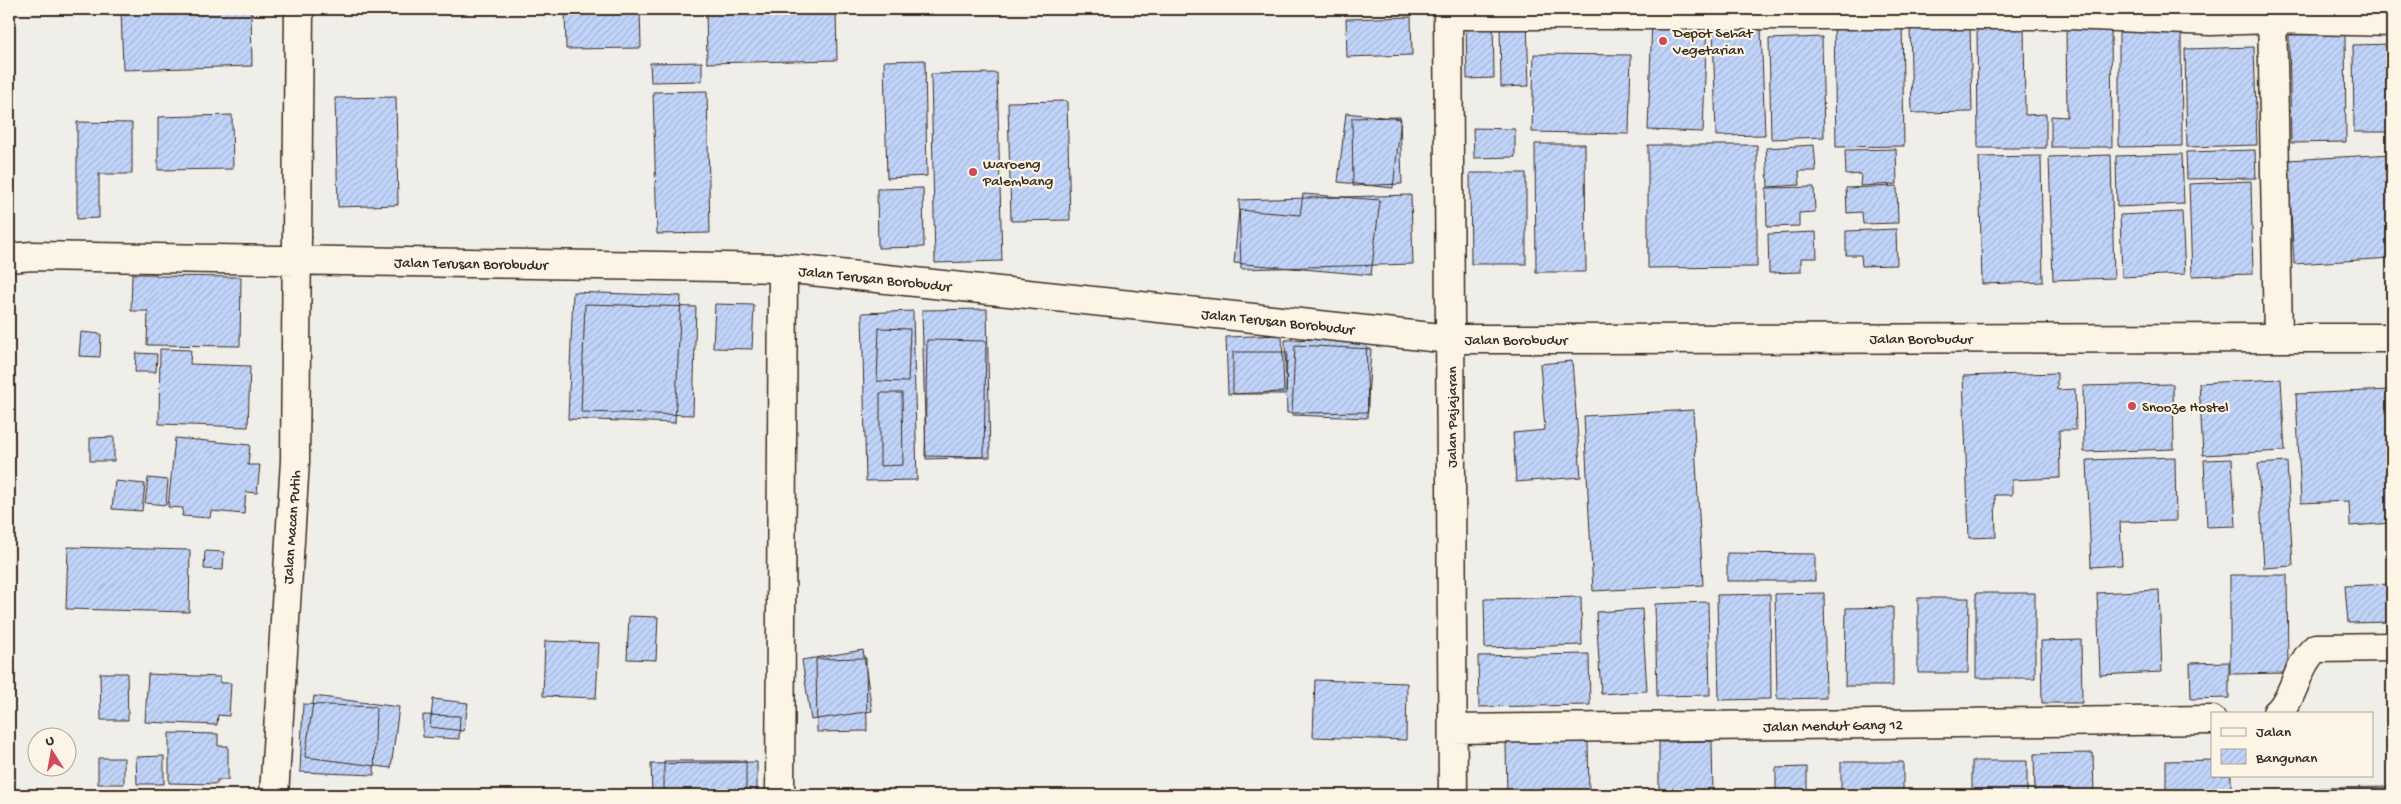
<svg xmlns="http://www.w3.org/2000/svg" width="2401" height="804" font-family="'Gochi Hand',sans-serif">
<style>
.building{fill:url(#building-hatch);stroke:#3b2a1e}
.lines{fill:none;stroke-linecap:round;stroke-linejoin:round}
.street-casing{stroke:#3b2a1e;stroke-width:31}
.street{stroke:#fcf5e5;stroke-width:28}
.poi-dot{fill:#d1495b;stroke:#fcf5e5;stroke-width:2}
.labels{text-anchor:middle;stroke-width:4.5;stroke-linejoin:round;paint-order:stroke}
.poi-label{font-size:15px;fill:#3b2a1e;stroke:#fcf5e5;text-anchor:start}
.street-label{font-size:15px;fill:#3b2a1e;stroke:#fcf5e5}
</style>
<defs>
<pattern id="building-hatch" width="6" height="6" patternUnits="userSpaceOnUse" patternTransform="scale(1.25)"><rect width="6" height="6" fill="#c1d4fa"/><path d="M-1 1l2-2M0 6l6-6M5 7l2-2" fill="none" stroke="#a7b6d6"/></pattern>
</defs>
<rect width="100%" height="100%" fill="#f0eee9"/>
<filter id="ink" filterUnits="userSpaceOnUse"><feTurbulence type="fractalNoise" baseFrequency=".02" numOctaves="2"/><feDisplacementMap in="SourceGraphic" scale="10" xChannelSelector="R" yChannelSelector="G"/><feConvolveMatrix kernelMatrix="1 2 1 2 8 2 1 2 1" color-interpolation-filters="sRGB"/></filter>
<g filter="url(#ink)">
<path class="building" d="M 251,9 L 252,66 L 123,70 L 121,10 Z
M 565,9 L 640,9 L 641,48 L 566,49 Z
M 706,9 L 836,9 L 837,60 L 707,63 Z
M 1411,17 L 1412,55 L 1347,57 L 1346,19 Z
M 1652,18 L 1707,20 L 1703,132 L 1648,130 Z
M 1902,18 L 1904,146 L 1836,147 L 1834,20 Z
M 1493,19 L 1494,78 L 1467,79 L 1466,20 Z
M 2024,19 L 2025,115 L 2046,114 L 2046,148 L 1978,148 L 1977,20 Z
M 1500,20 L 1527,20 L 1529,86 L 1501,87 Z
M 1910,24 L 1970,24 L 1972,112 L 1912,113 Z
M 2111,24 L 2112,147 L 2051,147 L 2051,116 L 2067,117 L 2066,25 Z
M 1761,27 L 1765,135 L 1716,136 L 1713,28 Z
M 2119,32 L 2181,32 L 2182,146 L 2119,147 Z
M 2345,34 L 2346,142 L 2291,143 L 2289,35 Z
M 1822,37 L 1824,137 L 1771,139 L 1769,39 Z
M 2392,44 L 2392,132 L 2354,132 L 2353,45 Z
M 2254,47 L 2257,145 L 2187,147 L 2185,49 Z
M 1534,54 L 1631,55 L 1629,134 L 1532,132 Z
M 925,60 L 927,176 L 887,178 L 884,61 Z
M 702,62 L 702,81 L 651,82 L 650,63 Z
M 997,73 L 1002,261 L 935,263 L 931,74 Z
M 707,91 L 710,233 L 657,234 L 653,92 Z
M 396,97 L 398,205 L 338,207 L 335,98 Z
M 1067,101 L 1070,220 L 1011,221 L 1008,102 Z
M 1346,113 L 1401,119 L 1393,188 L 1338,182 Z
M 232,115 L 233,169 L 158,170 L 158,117 Z
M 1400,117 L 1402,184 L 1353,186 L 1352,118 Z
M 77,122 L 132,123 L 132,174 L 99,174 L 99,218 L 77,219 Z
M 1473,128 L 1515,129 L 1515,157 L 1474,158 Z
M 1535,144 L 1585,144 L 1586,272 L 1536,272 Z
M 1648,145 L 1757,145 L 1757,267 L 1648,268 Z
M 1814,145 L 1816,171 L 1799,171 L 1800,185 L 1768,187 L 1766,148 Z
M 1896,149 L 1897,184 L 1860,186 L 1861,174 L 1846,175 L 1845,150 Z
M 2255,150 L 2256,178 L 2187,179 L 2186,152 Z
M 2182,154 L 2184,204 L 2117,207 L 2116,156 Z
M 2392,154 L 2392,258 L 2294,264 L 2288,160 Z
M 2111,155 L 2114,278 L 2053,280 L 2049,157 Z
M 2041,156 L 2043,282 L 1982,284 L 1979,157 Z
M 1470,173 L 1526,173 L 1526,264 L 1471,264 Z
M 2251,181 L 2253,274 L 2192,276 L 2189,184 Z
M 1897,186 L 1898,223 L 1863,224 L 1862,212 L 1847,213 L 1846,188 Z
M 1814,187 L 1815,212 L 1799,213 L 1799,226 L 1767,227 L 1766,188 Z
M 923,188 L 924,247 L 878,248 L 877,189 Z
M 1303,194 L 1380,200 L 1371,275 L 1234,263 L 1239,210 L 1300,215 Z
M 1411,195 L 1413,264 L 1241,269 L 1239,200 Z
M 2182,212 L 2185,274 L 2122,277 L 2120,215 Z
M 1896,229 L 1897,265 L 1862,266 L 1861,255 L 1846,255 L 1846,231 Z
M 1816,232 L 1817,258 L 1801,258 L 1801,272 L 1769,273 L 1768,234 Z
M 132,274 L 156,274 L 156,276 L 241,277 L 240,346 L 147,345 L 148,311 L 131,311 Z
M 573,292 L 681,296 L 675,423 L 568,419 Z
M 585,304 L 696,307 L 693,415 L 581,412 Z
M 715,304 L 754,305 L 752,349 L 713,348 Z
M 987,309 L 990,457 L 926,459 L 922,310 Z
M 913,311 L 917,480 L 866,481 L 862,313 Z
M 879,328 L 910,329 L 908,382 L 877,381 Z
M 81,332 L 101,334 L 100,357 L 79,356 Z
M 1282,335 L 1284,392 L 1228,394 L 1226,337 Z
M 1366,338 L 1368,412 L 1287,413 L 1285,340 Z
M 927,340 L 986,341 L 984,457 L 925,456 Z
M 1295,345 L 1371,349 L 1367,418 L 1292,415 Z
M 160,349 L 191,350 L 190,364 L 250,366 L 248,427 L 159,424 Z
M 1233,352 L 1287,352 L 1286,394 L 1233,394 Z
M 136,353 L 157,354 L 156,372 L 135,372 Z
M 1572,361 L 1581,477 L 1516,482 L 1513,433 L 1545,430 L 1540,364 Z
M 2057,373 L 2057,390 L 2075,389 L 2076,430 L 2059,430 L 2060,478 L 2012,480 L 2012,495 L 1995,495 L 1996,537 L 1969,538 L 1963,376 Z
M 2281,379 L 2285,451 L 2203,455 L 2199,383 Z
M 2173,384 L 2174,449 L 2084,452 L 2083,386 Z
M 2391,390 L 2392,523 L 2350,526 L 2349,501 L 2301,503 L 2296,394 Z
M 880,393 L 902,393 L 903,465 L 880,466 Z
M 1693,410 L 1703,585 L 1593,591 L 1584,416 Z
M 114,437 L 114,461 L 90,461 L 90,438 Z
M 175,438 L 250,445 L 248,465 L 260,465 L 257,493 L 246,492 L 244,514 L 211,511 L 210,518 L 182,516 L 183,508 L 168,507 Z
M 2175,457 L 2176,521 L 2120,522 L 2122,565 L 2091,567 L 2087,460 Z
M 2232,459 L 2236,526 L 2207,527 L 2204,460 Z
M 2287,462 L 2293,566 L 2264,568 L 2258,464 Z
M 148,478 L 168,480 L 166,505 L 145,503 Z
M 115,481 L 145,484 L 142,511 L 112,509 Z
M 68,547 L 190,550 L 189,612 L 66,609 Z
M 205,551 L 224,552 L 223,570 L 204,569 Z
M 1727,553 L 1815,554 L 1815,581 L 1727,581 Z
M 2230,575 L 2287,575 L 2288,673 L 2230,674 Z
M 2392,584 L 2392,622 L 2348,623 L 2345,586 Z
M 2159,590 L 2162,672 L 2100,675 L 2097,593 Z
M 1824,593 L 1826,698 L 1777,699 L 1775,594 Z
M 1976,593 L 2035,593 L 2035,678 L 1976,678 Z
M 1770,594 L 1771,699 L 1719,700 L 1717,595 Z
M 1581,597 L 1582,645 L 1485,648 L 1484,599 Z
M 1918,598 L 1969,598 L 1968,673 L 1918,673 Z
M 1708,602 L 1710,695 L 1657,696 L 1655,604 Z
M 1893,607 L 1893,686 L 1845,686 L 1846,608 Z
M 1642,609 L 1647,691 L 1601,694 L 1596,612 Z
M 629,616 L 658,617 L 656,660 L 627,659 Z
M 2081,640 L 2082,703 L 2042,703 L 2041,641 Z
M 545,641 L 599,643 L 596,698 L 543,696 Z
M 863,650 L 872,711 L 811,720 L 802,660 Z
M 1589,654 L 1590,705 L 1479,707 L 1478,656 Z
M 866,658 L 867,731 L 817,732 L 816,659 Z
M 2229,662 L 2229,698 L 2191,699 L 2190,663 Z
M 100,673 L 127,673 L 128,720 L 101,720 Z
M 148,674 L 220,677 L 220,683 L 231,683 L 229,716 L 218,715 L 217,725 L 145,722 Z
M 1315,680 L 1407,683 L 1406,740 L 1313,737 Z
M 314,696 L 399,707 L 391,768 L 305,757 Z
M 433,699 L 468,703 L 464,731 L 430,727 Z
M 303,704 L 376,707 L 374,775 L 300,772 Z
M 423,715 L 460,716 L 459,739 L 423,737 Z
M 169,733 L 218,734 L 218,746 L 228,746 L 228,780 L 217,780 L 217,784 L 169,783 Z
M 1588,741 L 1589,794 L 1507,795 L 1506,743 Z
M 1712,741 L 1713,795 L 1659,795 L 1659,742 Z
M 2093,753 L 2094,795 L 2035,795 L 2034,754 Z
M 164,756 L 164,784 L 137,784 L 136,757 Z
M 98,758 L 124,758 L 124,784 L 98,784 Z
M 2212,760 L 2212,775 L 2231,775 L 2231,795 L 2166,795 L 2166,761 Z
M 664,761 L 746,761 L 746,795 L 664,795 Z
M 1972,761 L 2027,761 L 2027,795 L 1972,795 Z
M 757,762 L 757,795 L 652,795 L 651,764 Z
M 1841,762 L 1903,762 L 1903,795 L 1841,795 Z
M 1807,767 L 1807,795 L 1776,795 L 1776,768 Z
M 2392,787 L 2392,795 L 2319,795 L 2319,788 Z
M 315,793 L 341,794 L 341,795 L 315,795 Z"/>
<g class="lines">
<defs>
<path id="street" d="M 1448,9 L 1453,795
M 2272,9 L 2278,337
M 1448,15 L 2069,15 L 2211,21 L 2273,19 L 2392,22
M 9,258 L 32,256 L 783,268 L 1450,339 L 2392,338
M 2277,713 C 2295,698 2296,665 2316,648 L 2392,647
M 1453,729 L 2212,720
M 274,795 L 295,461 L 299,9
M 780,795 L 783,268"/>
</defs>
<use href="#street" class="street-casing"/>
<use href="#street" class="street"/>
</g>
</g>
<g class="poi-dot">
<circle cx="1663" cy="41" r="5"/>
<circle cx="973" cy="172" r="5"/>
<circle cx="2132" cy="406" r="5"/>
</g>
<g class="labels">
<g class="poi-label">
<text x="1673" y="37">Depot Sehat<tspan x="1673" dy="17">Vegetarian</tspan></text>
<text x="983" y="168">Waroeng<tspan x="983" dy="17">Palembang</tspan></text>
<text x="2142" y="411">Snooze Hostel</text>
</g>
<g class="street-label">
<text transform="translate(471 263) rotate(1)" y="5">Jalan Terusan Borobudur</text>
<text transform="translate(875 278) rotate(6)" y="5">Jalan Terusan Borobudur</text>
<text transform="translate(1278 321) rotate(6)" y="5">Jalan Terusan Borobudur</text>
<text x="1921" y="343">Jalan Borobudur</text>
<text x="1516" y="344">Jalan Borobudur</text>
<text transform="translate(1451 417) rotate(-90)" y="5">Jalan Pajajaran</text>
<text transform="translate(291 527) rotate(-86)" y="5">Jalan Macan Putih</text>
<text transform="translate(1833 725) rotate(-1)" y="5">Jalan Mendut Gang 12</text>
</g>
</g>
<rect width="2401" height="804" fill="none" stroke="#fcf5e5" stroke-width="30"/>
<rect x="15" y="15" width="2371" height="774" fill="none" stroke="#3b2a1e" stroke-width="2" filter="url(#ink)"/>
<rect x="2211" y="712" width="162" height="65" fill="#fcf5e5" stroke="#afa495"/>
<rect x="2221" y="728" width="25" height="8" fill="#fcf5e5" stroke="#afa495"/>
<text x="2256" y="736" font-size="15" fill="#3b2a1e">Jalan</text>
<rect x="2221" y="749" width="25" height="15" fill="url(#building-hatch)" stroke="#afa495"/>
<text x="2256" y="762" font-size="15" fill="#3b2a1e">Bangunan</text>
<g transform="translate(52 752) rotate(349)"><circle r="24" fill="#fcf5e5" stroke="#afa495"/>
<path d="M0-4L9 19L0 12L-9 19Z" fill="#d1495b"/>
<text y="-8" font-size="14" font-weight="bold" text-anchor="middle" fill="#3b2a1e">U</text>
</g>
</svg>
